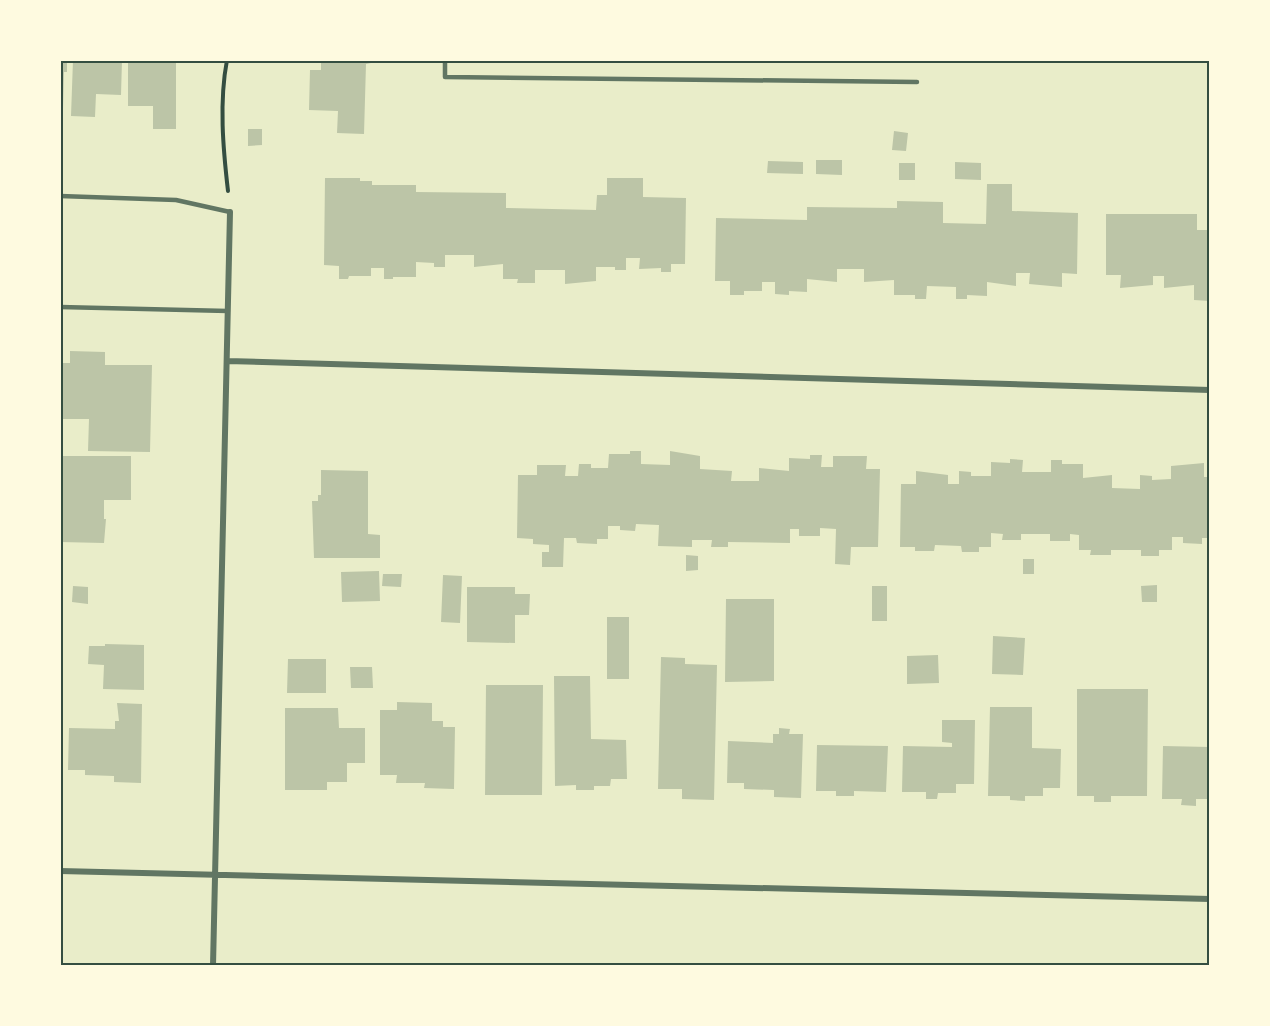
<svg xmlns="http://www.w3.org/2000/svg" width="1270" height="1026" font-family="'Source Sans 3',sans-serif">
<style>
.building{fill:#bcc5a7}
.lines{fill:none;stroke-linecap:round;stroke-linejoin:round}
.path{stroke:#344e41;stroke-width:4}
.service{stroke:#617663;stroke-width:4.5}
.minor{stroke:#617663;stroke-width:6}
.neatline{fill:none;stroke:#344e41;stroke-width:2}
</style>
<rect width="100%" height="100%" fill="#e9edc9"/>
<path class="building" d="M 60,60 L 67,60 L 67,72 L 64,72 L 63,109 L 60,109 Z
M 73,60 L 122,60 L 121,95 L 96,94 L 95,117 L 71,116 Z
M 128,60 L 176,60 L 176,129 L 153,129 L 153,106 L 128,106 Z
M 321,60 L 371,60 L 371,63 L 366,64 L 364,134 L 337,133 L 338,111 L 309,110 L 310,70 L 321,70 Z
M 248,129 L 262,129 L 262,145 L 248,146 Z
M 894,131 L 908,133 L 906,151 L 892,150 Z
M 816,160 L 842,160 L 842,175 L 816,174 Z
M 768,161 L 803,162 L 803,174 L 767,173 Z
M 955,162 L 981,163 L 981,180 L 955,179 Z
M 899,163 L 915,163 L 915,180 L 899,180 Z
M 325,178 L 360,178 L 360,181 L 372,181 L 372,185 L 416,185 L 416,192 L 506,193 L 506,208 L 596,210 L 597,195 L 607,195 L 607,178 L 643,178 L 643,197 L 686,198 L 685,264 L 671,264 L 671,272 L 661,272 L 661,268 L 639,269 L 640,258 L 626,258 L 626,270 L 615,270 L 615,267 L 596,267 L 596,281 L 565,284 L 565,270 L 535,270 L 535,283 L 517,283 L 518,279 L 503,279 L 503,264 L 474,267 L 474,255 L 445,255 L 445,267 L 434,267 L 434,263 L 416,262 L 416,277 L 393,277 L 393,279 L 384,279 L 384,268 L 371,268 L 371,276 L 349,276 L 348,279 L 339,279 L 339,266 L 324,265 Z
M 987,184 L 1012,184 L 1012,211 L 1078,213 L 1077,274 L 1062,273 L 1062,287 L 1029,284 L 1030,273 L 1016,273 L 1016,286 L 987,282 L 987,296 L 967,295 L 967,299 L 956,299 L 956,287 L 927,286 L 926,299 L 915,299 L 915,295 L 894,295 L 894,280 L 864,282 L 864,269 L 837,269 L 837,282 L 807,279 L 807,292 L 789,291 L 789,295 L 775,294 L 775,282 L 762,282 L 762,291 L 744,291 L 744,295 L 730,295 L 730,281 L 715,281 L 716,218 L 807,220 L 807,207 L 897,208 L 897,201 L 943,202 L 943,223 L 986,224 Z
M 1106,214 L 1197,214 L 1197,230 L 1210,230 L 1210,301 L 1194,300 L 1194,285 L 1164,288 L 1164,276 L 1153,276 L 1153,285 L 1120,288 L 1121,275 L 1106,275 Z
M 70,351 L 105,352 L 105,365 L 152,365 L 150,452 L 88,451 L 89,419 L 60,419 L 60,363 L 70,363 Z
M 630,451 L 641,451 L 641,464 L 670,465 L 670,451 L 700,456 L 700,469 L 732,471 L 731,481 L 759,481 L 759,468 L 789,471 L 789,458 L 810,459 L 810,455 L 822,455 L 821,467 L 833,467 L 833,456 L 867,456 L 866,469 L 880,469 L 878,547 L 851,547 L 850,565 L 835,564 L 836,529 L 820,528 L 820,536 L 799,536 L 799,529 L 790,529 L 790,543 L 728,542 L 728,547 L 711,547 L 712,540 L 692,540 L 692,547 L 658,546 L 659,525 L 636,524 L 635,531 L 620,530 L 620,526 L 608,526 L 608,539 L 597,539 L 597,544 L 577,543 L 576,538 L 564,538 L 563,567 L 542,567 L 542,552 L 549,552 L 549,545 L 533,544 L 533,539 L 517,538 L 518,475 L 537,475 L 537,465 L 566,465 L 565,476 L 578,476 L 579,464 L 591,464 L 591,468 L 608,468 L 609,454 L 630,454 Z
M 60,456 L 131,456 L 131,500 L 104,500 L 104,519 L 106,519 L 104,543 L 60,542 Z
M 1010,459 L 1023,460 L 1022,472 L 1051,472 L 1051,460 L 1062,460 L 1062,464 L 1083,464 L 1083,478 L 1112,475 L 1112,488 L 1140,489 L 1140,475 L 1152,476 L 1152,480 L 1171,479 L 1171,466 L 1204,463 L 1204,477 L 1210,477 L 1210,538 L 1202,538 L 1202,544 L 1183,543 L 1183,537 L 1172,537 L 1172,550 L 1159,550 L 1159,556 L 1141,556 L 1141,550 L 1111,550 L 1111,555 L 1090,555 L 1091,550 L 1079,550 L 1079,535 L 1070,534 L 1070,541 L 1050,541 L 1050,534 L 1021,534 L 1021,540 L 1002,540 L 1003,534 L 991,533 L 991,547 L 979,547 L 979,552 L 962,552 L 961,546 L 935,545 L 934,551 L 915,551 L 915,547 L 900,547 L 901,484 L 916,484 L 916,471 L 948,475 L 948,484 L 959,484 L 959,471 L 971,472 L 971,476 L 991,476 L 991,462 L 1010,463 Z
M 321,470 L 368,471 L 368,534 L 380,535 L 380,558 L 314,558 L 312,501 L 318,501 L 318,495 L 321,495 Z
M 686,555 L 698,556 L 698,570 L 686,571 Z
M 1023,559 L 1034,559 L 1034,574 L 1023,574 Z
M 379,571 L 380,601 L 342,602 L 341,572 Z
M 383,574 L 402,574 L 401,587 L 382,586 Z
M 443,575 L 462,576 L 460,623 L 441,622 Z
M 1157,585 L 1157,602 L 1142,602 L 1141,586 Z
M 73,586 L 88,587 L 88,604 L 72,602 Z
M 872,586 L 887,586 L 887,621 L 872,621 Z
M 467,587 L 515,587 L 515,594 L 530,594 L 529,615 L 515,615 L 515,643 L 467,642 Z
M 726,599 L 774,599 L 774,681 L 725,682 Z
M 607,617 L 629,617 L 629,679 L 607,679 Z
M 993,636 L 1025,638 L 1023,675 L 992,674 Z
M 105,644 L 144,645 L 144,690 L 103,689 L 104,665 L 88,664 L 89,646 L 105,646 Z
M 938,655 L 939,683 L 907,684 L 907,656 Z
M 661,657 L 685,658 L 685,664 L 717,665 L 714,800 L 682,799 L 682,789 L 658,789 Z
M 288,659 L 326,659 L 326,693 L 287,693 Z
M 350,667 L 372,667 L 373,688 L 351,688 Z
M 554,676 L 590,676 L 591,739 L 626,740 L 627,779 L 611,779 L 610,786 L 594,786 L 594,790 L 576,790 L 576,785 L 555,786 Z
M 486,685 L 543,685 L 542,795 L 485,795 Z
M 1077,689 L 1148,689 L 1147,796 L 1111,796 L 1111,802 L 1094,802 L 1094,796 L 1077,796 Z
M 397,702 L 432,703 L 432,721 L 443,721 L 443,727 L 455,727 L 454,789 L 424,788 L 425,783 L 396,783 L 397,775 L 380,775 L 380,710 L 397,710 Z
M 117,703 L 142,704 L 141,783 L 114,782 L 114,776 L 85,775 L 85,770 L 68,770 L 69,728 L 115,729 L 115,721 L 119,721 Z
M 990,707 L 1032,707 L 1032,748 L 1061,749 L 1060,788 L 1043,788 L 1043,796 L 1025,796 L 1025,801 L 1010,800 L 1010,796 L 988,796 Z
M 285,708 L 338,708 L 339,728 L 365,728 L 365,763 L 347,763 L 347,782 L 327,782 L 327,790 L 285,790 Z
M 942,720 L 975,720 L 974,784 L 956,784 L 956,793 L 938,793 L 937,799 L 926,799 L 926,792 L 902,792 L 903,746 L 952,747 L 952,743 L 942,742 Z
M 779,728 L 790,729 L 789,734 L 803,734 L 801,798 L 774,797 L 774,790 L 744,789 L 744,783 L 727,783 L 728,741 L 773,743 L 773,734 L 779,734 Z
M 817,745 L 888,746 L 886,792 L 854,791 L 854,796 L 836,796 L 836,791 L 816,791 Z
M 1163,746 L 1210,747 L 1210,799 L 1196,799 L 1196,806 L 1181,805 L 1182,799 L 1162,799 Z"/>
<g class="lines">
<path class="path" d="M 227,60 C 219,102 223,148 228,191"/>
<path class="service" d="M 445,60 L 445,77 L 917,82
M 60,196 L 176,200 L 230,212
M 60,307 L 228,311"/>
<path class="minor" d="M 227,361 L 1210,390
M 60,871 L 1210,899
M 213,966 L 230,212"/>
</g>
<rect width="1270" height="1026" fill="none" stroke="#fefae0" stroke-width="123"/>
<rect x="62" y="62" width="1146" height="902" class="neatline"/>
</svg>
